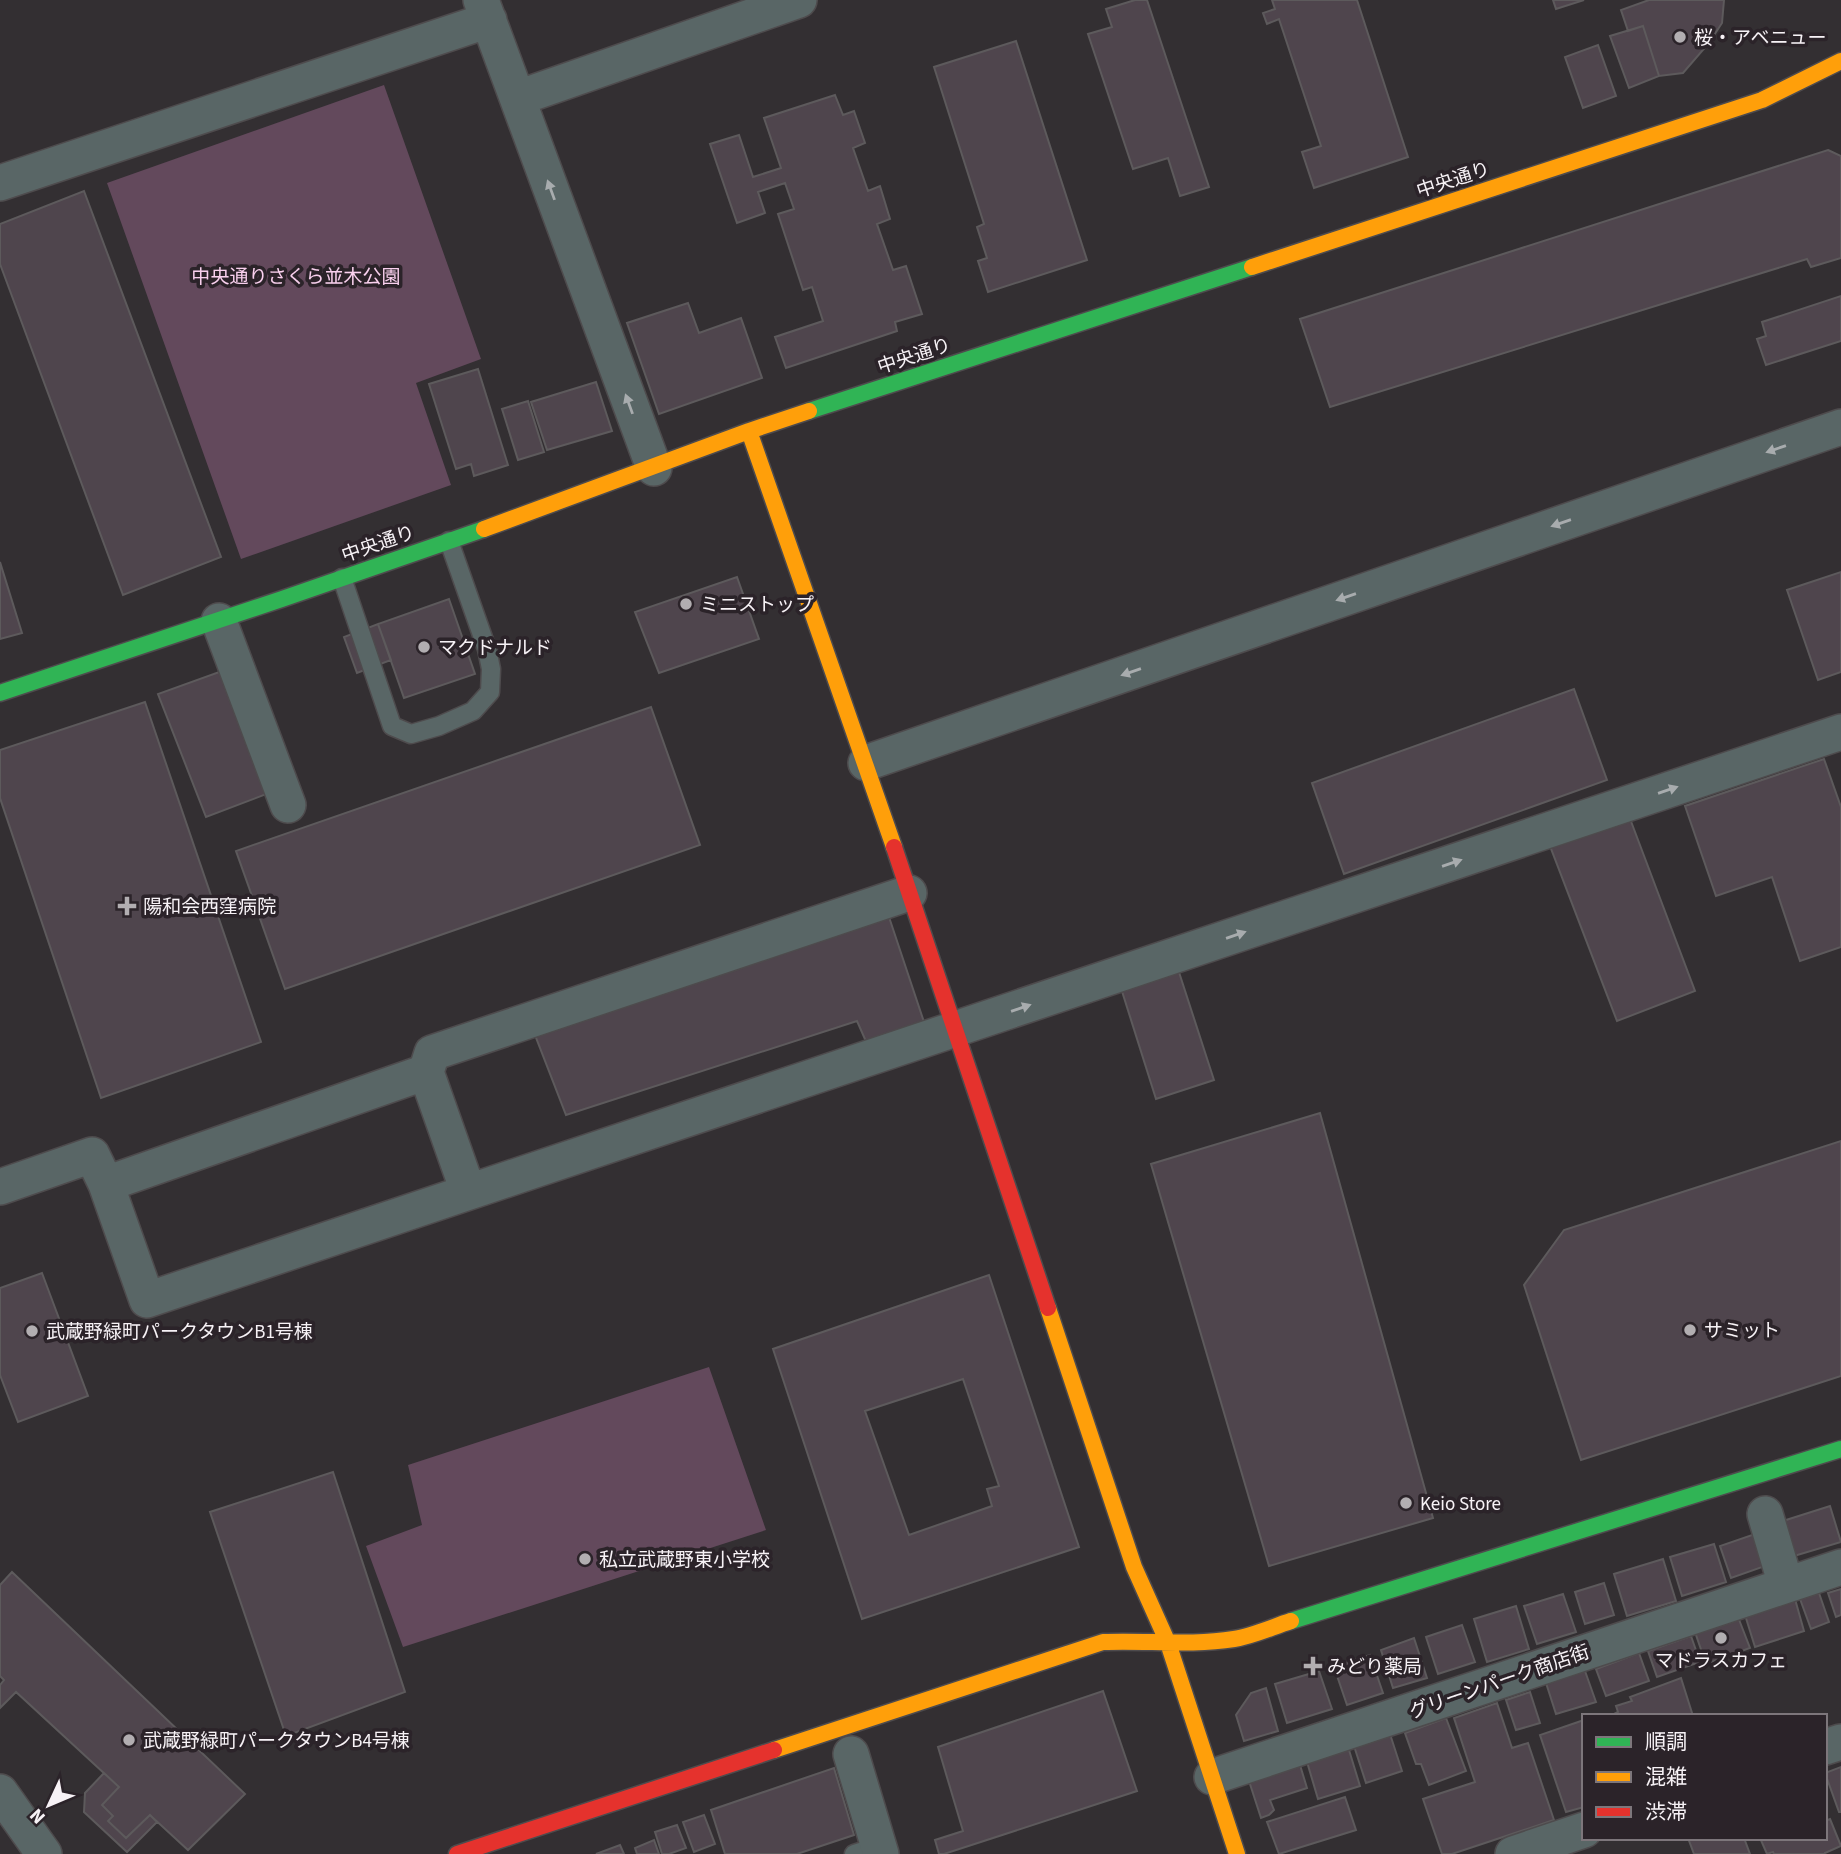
<svg xmlns="http://www.w3.org/2000/svg" width="1841" height="1854" font-family="'Source Sans 3','Noto Sans JP',sans-serif">
<style>
.green{fill:#63495c}
.building{fill:#4f454d;stroke:#5d5a5c;stroke-width:2;fill-rule:evenodd}
.lines{fill:none;stroke-linecap:round;stroke-linejoin:round}
.lane-casing{stroke:#4e4b4d;stroke-width:21}
.street-casing{stroke:#4e4b4d;stroke-width:38}
.fast-casing{stroke:#4e4b4d;stroke-width:19}
.slow-casing{stroke:#4e4b4d;stroke-width:19}
.jam-casing{stroke:#4e4b4d;stroke-width:19}
.lane{stroke:#596666;stroke-width:18}
.street{stroke:#596666;stroke-width:35}
.fast{stroke:#30b455;stroke-width:16}
.slow{stroke:#ff9f0a;stroke-width:16}
.jam{stroke:#e5322d;stroke-width:16}
.oneway{fill:#a8acae}
.poi-dot{fill:#b2aeb1;stroke:#2b2329;stroke-width:2.5}
.labels{text-anchor:middle;stroke-width:7;stroke-linejoin:round;paint-order:stroke}
.poi-label{font-size:19px;fill:#f7f2f6;stroke:#2b2329;text-anchor:start}
.street-label{font-size:19px;fill:#f7f2f6;stroke:#2b2329}
.park-label{font-size:19px;fill:#f9d0ee;stroke:#2b2329}
</style>
<rect width="100%" height="100%" fill="#332f32"/>
<path class="green" d="M 384,85 L 481,359 L 416,383 L 451,485 L 241,559 L 107,183 Z
M 709,1367 L 766,1530 L 403,1647 L 366,1546 L 422,1525 L 408,1465 Z"/>
<path class="building" d="M 1135,0 L 1147,0 L 1209,187 L 1180,196 L 1168,158 L 1133,169 L 1088,34 L 1112,27 L 1106,9 Z
M 1272,0 L 1357,0 L 1408,157 L 1314,188 L 1302,152 L 1321,146 L 1279,19 L 1267,24 L 1263,13 L 1275,9 Z
M 1553,0 L 1584,0 L 1556,9 Z
M 1649,0 L 1724,0 L 1722,23 L 1709,43 L 1683,73 L 1659,76 L 1643,26 L 1628,31 L 1621,10 Z
M 1643,26 L 1659,76 L 1629,88 L 1610,36 Z
M 1016,41 L 1087,260 L 988,292 L 978,261 L 987,258 L 977,227 L 984,224 L 934,67 Z
M 1598,45 L 1616,96 L 1583,108 L 1565,57 Z
M 835,95 L 843,115 L 854,111 L 865,143 L 853,148 L 868,191 L 880,186 L 890,219 L 877,224 L 893,270 L 906,266 L 922,314 L 895,322 L 897,331 L 786,368 L 775,337 L 823,321 L 812,287 L 803,290 L 778,214 L 794,209 L 785,183 L 758,192 L 765,213 L 737,223 L 710,144 L 739,135 L 753,177 L 781,168 L 764,118 Z
M 1828,150 L 1841,156 L 1841,258 L 1811,267 L 1807,259 L 1330,407 L 1300,319 Z
M 84,191 L 221,557 L 123,595 L 0,264 L 0,224 Z
M 1841,296 L 1841,341 L 1766,365 L 1757,339 L 1766,336 L 1762,322 Z
M 688,303 L 699,333 L 741,318 L 762,378 L 659,414 L 627,323 Z
M 478,369 L 508,465 L 474,476 L 471,464 L 456,469 L 429,384 Z
M 596,382 L 612,431 L 547,450 L 531,402 Z
M 528,401 L 544,452 L 518,460 L 502,409 Z
M 0,562 L 22,633 L 0,639 Z
M 1841,572 L 1841,672 L 1818,680 L 1787,590 Z
M 737,577 L 759,639 L 659,673 L 635,612 Z
M 449,599 L 475,674 L 404,698 L 378,624 Z
M 378,624 L 391,660 L 357,673 L 344,637 Z
M 222,671 L 269,793 L 206,817 L 158,694 Z
M 1574,689 L 1607,780 L 1344,874 L 1312,783 Z
M 145,702 L 261,1042 L 101,1098 L 0,798 L 0,750 Z
M 651,707 L 700,845 L 285,989 L 236,851 Z
M 1824,759 L 1841,807 L 1841,947 L 1800,961 L 1772,877 L 1716,896 L 1685,806 Z
M 1629,816 L 1695,991 L 1617,1021 L 1550,846 Z
M 887,911 L 925,1025 L 868,1046 L 857,1021 L 566,1115 L 535,1035 Z
M 1177,966 L 1214,1080 L 1156,1099 L 1120,985 Z
M 1320,1113 L 1433,1518 L 1269,1566 L 1151,1164 Z
M 1841,1141 L 1841,1376 L 1581,1460 L 1524,1285 L 1564,1230 Z
M 42,1273 L 88,1396 L 18,1422 L 0,1375 L 0,1288 Z
M 989,1275 L 1079,1547 L 862,1619 L 773,1349 ZM 963,1379 L 999,1486 L 987,1489 L 992,1506 L 909,1535 L 865,1411 Z
M 333,1472 L 405,1692 L 286,1736 L 210,1512 Z
M 1830,1506 L 1841,1542 L 1794,1556 L 1783,1521 Z
M 1758,1533 L 1768,1565 L 1731,1578 L 1720,1546 Z
M 1714,1544 L 1726,1582 L 1682,1596 L 1670,1557 Z
M 1663,1559 L 1676,1601 L 1627,1616 L 1614,1574 Z
M 12,1572 L 245,1794 L 188,1850 L 150,1815 L 126,1838 L 108,1821 L 113,1816 L 102,1805 L 119,1787 L 16,1692 L 0,1708 L 0,1685 L 4,1680 L 0,1676 L 0,1585 Z
M 1604,1583 L 1614,1615 L 1585,1624 L 1575,1592 Z
M 1841,1589 L 1841,1615 L 1836,1617 L 1828,1593 Z
M 1819,1593 L 1829,1622 L 1811,1629 L 1800,1599 Z
M 1563,1594 L 1576,1632 L 1537,1644 L 1524,1606 Z
M 1795,1599 L 1804,1631 L 1755,1647 L 1745,1615 Z
M 1516,1606 L 1529,1649 L 1487,1662 L 1474,1619 Z
M 1738,1617 L 1750,1648 L 1706,1664 L 1695,1632 Z
M 1462,1625 L 1475,1662 L 1438,1674 L 1426,1637 Z
M 1691,1636 L 1700,1662 L 1657,1677 L 1648,1651 Z
M 1414,1638 L 1427,1678 L 1393,1688 L 1381,1650 Z
M 1639,1653 L 1649,1681 L 1606,1696 L 1596,1669 Z
M 1370,1655 L 1383,1693 L 1347,1705 L 1334,1667 Z
M 1319,1671 L 1332,1709 L 1287,1723 L 1275,1684 Z
M 1585,1671 L 1596,1702 L 1556,1714 L 1546,1683 Z
M 1681,1678 L 1693,1716 L 1615,1716 L 1614,1714 L 1618,1712 L 1616,1706 L 1632,1701 L 1630,1697 Z
M 1266,1688 L 1278,1731 L 1244,1741 L 1236,1715 L 1251,1693 Z
M 1103,1691 L 1137,1791 L 944,1854 L 939,1854 L 935,1840 L 963,1831 L 938,1747 Z
M 1530,1692 L 1540,1723 L 1516,1730 L 1506,1700 Z
M 1497,1703 L 1512,1748 L 1528,1743 L 1554,1820 L 1452,1854 L 1442,1854 L 1423,1799 L 1475,1782 L 1454,1718 Z
M 1446,1718 L 1466,1771 L 1429,1785 L 1421,1764 L 1416,1764 L 1405,1733 Z
M 1584,1720 L 1584,1807 L 1566,1812 L 1540,1735 Z
M 1390,1734 L 1402,1771 L 1366,1783 L 1354,1746 Z
M 1349,1750 L 1360,1786 L 1318,1799 L 1307,1762 Z
M 1300,1765 L 1307,1788 L 1270,1800 L 1274,1810 L 1269,1815 L 1261,1818 L 1249,1781 Z
M 1841,1767 L 1841,1812 L 1839,1812 L 1825,1773 Z
M 834,1768 L 854,1835 L 797,1854 L 725,1854 L 711,1810 Z
M 104,1773 L 119,1787 L 102,1805 L 113,1816 L 108,1821 L 126,1838 L 150,1815 L 157,1822 L 127,1852 L 84,1812 L 85,1793 Z
M 1345,1797 L 1356,1830 L 1279,1854 L 1267,1822 Z
M 704,1815 L 715,1844 L 694,1852 L 683,1822 Z
M 1830,1819 L 1841,1846 L 1825,1853 L 1825,1854 L 1774,1854 L 1773,1852 L 1767,1854 L 1760,1838 L 1825,1838 L 1825,1821 Z
M 677,1825 L 686,1848 L 669,1854 L 662,1854 L 655,1832 Z
M 1688,1838 L 1744,1838 L 1750,1854 L 1694,1854 Z
M 654,1840 L 659,1854 L 637,1854 L 635,1848 Z
M 620,1845 L 624,1854 L 596,1854 Z"/>
<g class="lines">
<defs>
<path id="lane" d="M 342,578 L 392,726 L 411,734 L 439,726 L 473,711 L 490,692 L 491,669 L 487,649 L 449,541
M 854,1854 L 879,1846"/>
<path id="street" d="M 481,0 L 654,468
M 518,98 L 799,0
M 0,183 L 489,20
M 219,621 L 288,805
M 866,763 L 1841,427
M 106,1184 L 426,1072
M 0,1187 L 92,1155 L 106,1184 L 147,1300 L 1841,732
M 468,1191 L 426,1072 L 432,1053 L 909,893
M 1765,1514 L 1786,1585
M 1825,1747 L 1841,1742
M 851,1754 L 881,1854
M 1212,1777 L 1841,1567
M 0,1792 L 44,1854
M 1513,1854 L 1584,1830"/>
<path id="fast" d="M 809,411 L 1252,267
M 0,693 L 282,599 L 484,529
M 1291,1621 L 1841,1449"/>
<path id="slow" d="M 1252,267 L 1762,100 L 1841,61
M 749,431 L 894,847
M 484,529 L 749,431 L 809,411
M 1048,1308 L 1134,1567 L 1168,1643 L 1237,1854
M 774,1750 L 1103,1642 C 1146,1640 1190,1646 1234,1639 C 1253,1636 1272,1627 1291,1621"/>
<path id="jam" d="M 894,847 L 1048,1308
M 457,1854 L 774,1750"/>
</defs>
<use href="#lane" class="lane-casing"/>
<use href="#street" class="street-casing"/>
<use href="#fast" class="fast-casing"/>
<use href="#slow" class="slow-casing"/>
<use href="#jam" class="jam-casing"/>
<use href="#lane" class="lane"/>
<use href="#street" class="street"/>
<use href="#fast" class="fast"/>
<use href="#slow" class="slow"/>
<use href="#jam" class="jam"/>
</g>
<defs><path id="oneway-solid" d="M-6-.8H1V-3.2L6.5 0L1 3.2V.8H-6Z" transform="scale(1.75)"/></defs>
<g class="oneway">
<use href="#oneway-solid" transform="translate(551 190) rotate(-110)"/>
<use href="#oneway-solid" transform="translate(629 404) rotate(-110)"/>
<use href="#oneway-solid" transform="translate(1776 449) rotate(161)"/>
<use href="#oneway-solid" transform="translate(1561 523) rotate(161)"/>
<use href="#oneway-solid" transform="translate(1346 597) rotate(161)"/>
<use href="#oneway-solid" transform="translate(1131 672) rotate(161)"/>
<use href="#oneway-solid" transform="translate(1668 790) rotate(-19)"/>
<use href="#oneway-solid" transform="translate(1452 863) rotate(-19)"/>
<use href="#oneway-solid" transform="translate(1236 935) rotate(-19)"/>
<use href="#oneway-solid" transform="translate(1021 1008) rotate(-19)"/>
</g>
<g class="poi-dot">
<circle cx="1680" cy="37" r="7"/>
<circle cx="686" cy="604" r="7"/>
<circle cx="424" cy="647" r="7"/>
<path d="M123.5 895.5h7v7h7v7h-7v7h-7v-7h-7v-7h7z"/>
<circle cx="1690" cy="1330" r="7"/>
<circle cx="32" cy="1331" r="7"/>
<circle cx="1406" cy="1503" r="7"/>
<circle cx="585" cy="1559" r="7"/>
<circle cx="1721" cy="1638" r="7"/>
<path d="M1309.5 1655.5h7v7h7v7h-7v7h-7v-7h-7v-7h7z"/>
<circle cx="129" cy="1740" r="7"/>
</g>
<g class="labels">
<g class="poi-label">
<text x="1694" y="44">桜・アベニュー</text>
<text x="700" y="611">ミニストップ</text>
<text x="438" y="654">マクドナルド</text>
<text x="143" y="913">陽和会西窪病院</text>
<text x="1704" y="1337">サミット</text>
<text x="46" y="1338">武蔵野緑町パークタウンB1号棟</text>
<text x="1420" y="1510">Keio Store</text>
<text x="599" y="1566">私立武蔵野東小学校</text>
<text x="1721" y="1667" text-anchor="middle">マドラスカフェ</text>
<text x="1327" y="1673">みどり薬局</text>
<text x="143" y="1747">武蔵野緑町パークタウンB4号棟</text>
</g>
<g class="street-label">
<text transform="translate(1453 179) rotate(-18)" y="7">中央通り</text>
<text transform="translate(914 355) rotate(-18)" y="7">中央通り</text>
<text transform="translate(378 543) rotate(-19)" y="7">中央通り</text>
<text transform="translate(1499 1681) rotate(-19)" y="7">グリーンパーク商店街</text>
</g>
<g class="park-label">
<text x="296" y="283">中央通りさくら並木公園</text>
</g>
</g>
<rect x="1582" y="1714" width="245" height="126" fill="#2b2329" stroke="#7d767b" stroke-width="2"/>
<rect x="1596" y="1737" width="35" height="10" fill="#30b455" stroke="#7d767b" stroke-width="2"/>
<text x="1645" y="1749" font-size="21" fill="#f7f2f6">順調</text>
<rect x="1596" y="1772" width="35" height="10" fill="#ff9f0a" stroke="#7d767b" stroke-width="2"/>
<text x="1645" y="1784" font-size="21" fill="#f7f2f6">混雑</text>
<rect x="1596" y="1807" width="35" height="10" fill="#e5322d" stroke="#7d767b" stroke-width="2"/>
<text x="1645" y="1819" font-size="21" fill="#f7f2f6">渋滞</text>
<g transform="translate(49 1805) rotate(226)" stroke="#2b2329" stroke-width="5" paint-order="stroke">
<path d="M0-5L12 26L0 18L-12 26Z" fill="#f7f2f6"/>
<text y="-10" font-size="19" font-weight="bold" text-anchor="middle" fill="#f7f2f6">N</text>
</g>
</svg>
